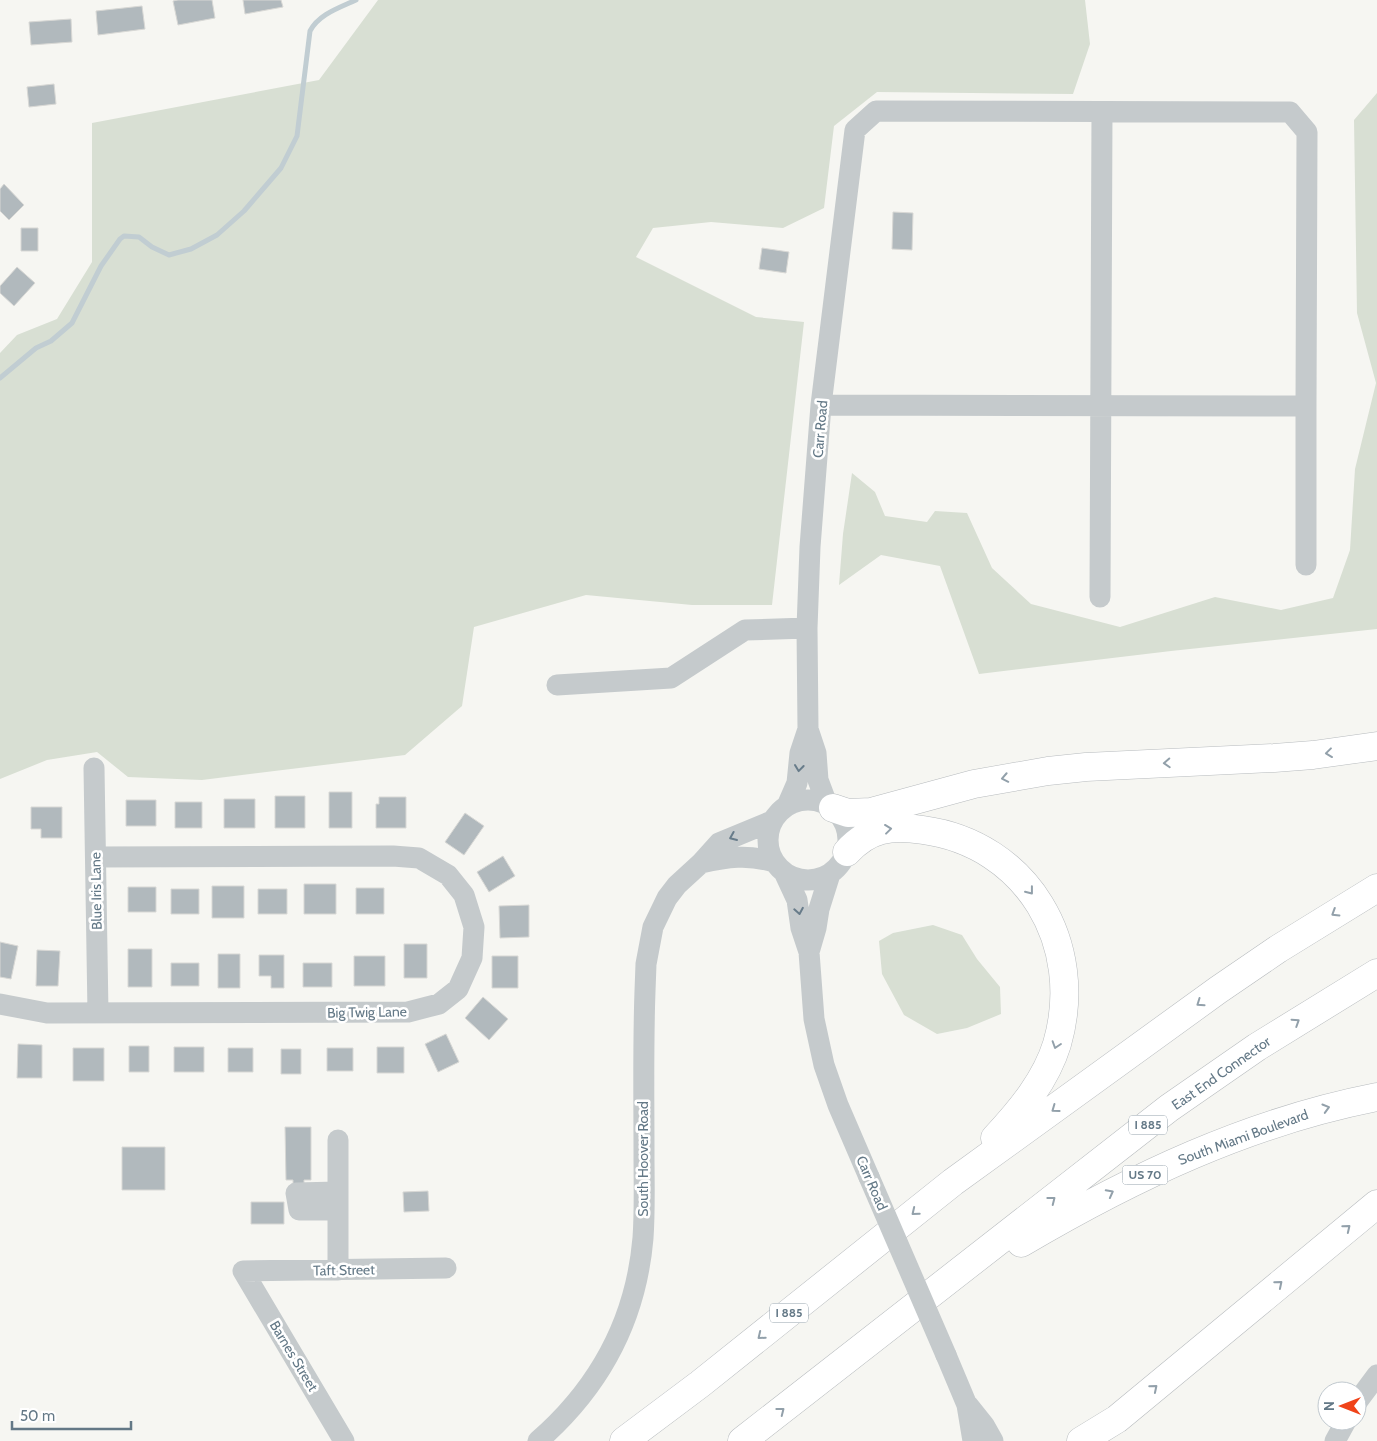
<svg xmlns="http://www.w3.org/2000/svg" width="1377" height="1441" font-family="Cabin,sans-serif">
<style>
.green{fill:#d8dfd3}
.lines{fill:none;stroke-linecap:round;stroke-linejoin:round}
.stream{stroke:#c1cdd2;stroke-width:5}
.building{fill:#b1b9bd;stroke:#d8d8d5}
.highway-casing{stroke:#b7bbbe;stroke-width:29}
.minor{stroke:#c5cacc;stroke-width:21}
.highway{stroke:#fff;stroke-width:28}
.minor-bridge{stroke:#c5cacc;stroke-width:21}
.oneway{stroke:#92a0aa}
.oneway2{stroke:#687c8a}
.labels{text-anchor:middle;stroke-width:5;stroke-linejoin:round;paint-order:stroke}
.shield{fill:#fff;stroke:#92a0aa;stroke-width:1}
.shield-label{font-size:12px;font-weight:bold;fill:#637886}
.street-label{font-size:14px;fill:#637886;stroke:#fff}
</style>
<rect width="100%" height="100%" fill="#f6f6f2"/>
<path class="green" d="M 378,0 L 1085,0 L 1090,44 L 1073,94 L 877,92 L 834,126 L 824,208 L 783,228 L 711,222 L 653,228 L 636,257 L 756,317 L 804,322 L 772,605 L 692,605 L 586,595 L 474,627 L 462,706 L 405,755 L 202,780 L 128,777 L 97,752 L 47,760 L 0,779 L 0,353 L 17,335 L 57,319 L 92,262 L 92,123 L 319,80 Z
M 1377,93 L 1377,629 L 1171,651 L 979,674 L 940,566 L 881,555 L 839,585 L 843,534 L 852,473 L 875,492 L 885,516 L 927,522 L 935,511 L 967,513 L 992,568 L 1031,604 L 1120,627 L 1215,597 L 1281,610 L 1333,598 L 1350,550 L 1355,469 L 1376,383 L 1357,313 L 1354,120 Z
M 933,925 L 962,935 L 977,959 L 1000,987 L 1001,1014 L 967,1028 L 937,1034 L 904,1015 L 882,974 L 879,941 L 893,933 Z"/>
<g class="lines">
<path class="stream" d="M 0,378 L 36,348 L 51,341 L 72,323 L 101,266 L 120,239 L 124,236 L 139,237 L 152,247 L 169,255 L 191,249 L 217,235 L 244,211 L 281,168 L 297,136 L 310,31 C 319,14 339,8 356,0"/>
</g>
<path class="building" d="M 178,0 L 212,0 L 215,18 L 178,25 L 173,1 Z
M 243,0 L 281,0 L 283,7 L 245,14 Z
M 142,6 L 145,29 L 98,35 L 96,11 Z
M 71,19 L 72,42 L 31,45 L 29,22 Z
M 54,84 L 56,104 L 29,107 L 27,87 Z
M 4,184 L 24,205 L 9,220 L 0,211 L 0,189 Z
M 893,212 L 913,213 L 912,250 L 892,249 Z
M 21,228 L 38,228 L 38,251 L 21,251 Z
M 762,248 L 789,252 L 786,273 L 759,269 Z
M 17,267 L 35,283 L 14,306 L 0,293 L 0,286 Z
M 329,792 L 352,792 L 352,828 L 329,828 Z
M 275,796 L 305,796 L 305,828 L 275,828 Z
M 379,797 L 406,797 L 406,828 L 376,828 L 376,804 L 379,804 Z
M 224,799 L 255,799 L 255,828 L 224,828 Z
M 126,800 L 156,800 L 156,826 L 126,826 Z
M 175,802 L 202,802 L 202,828 L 175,828 Z
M 31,807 L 62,807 L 62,838 L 41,838 L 41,829 L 31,829 Z
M 465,813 L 484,826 L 464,855 L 445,842 Z
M 503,856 L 515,876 L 489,892 L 477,872 Z
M 304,884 L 336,884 L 336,914 L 304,914 Z
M 212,886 L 244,886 L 244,918 L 212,918 Z
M 128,887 L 156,887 L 156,912 L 128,912 Z
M 356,888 L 384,888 L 384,914 L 356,914 Z
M 171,889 L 199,889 L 199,914 L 171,914 Z
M 258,889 L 287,889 L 287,914 L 258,914 Z
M 529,905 L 529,937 L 500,938 L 499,906 Z
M 0,942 L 18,946 L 11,979 L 0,977 Z
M 404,944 L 427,944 L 427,978 L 404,978 Z
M 128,949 L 152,949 L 152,987 L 128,987 Z
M 37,950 L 60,951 L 58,986 L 36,986 Z
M 218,954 L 240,954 L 240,988 L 218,988 Z
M 259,955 L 284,955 L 284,988 L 271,988 L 271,976 L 259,976 Z
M 354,956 L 385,956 L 385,986 L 354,986 Z
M 492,956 L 518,956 L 518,988 L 492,988 Z
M 171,963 L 199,963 L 199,986 L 171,986 Z
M 303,963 L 332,963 L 332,987 L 303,987 Z
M 483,997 L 508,1019 L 489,1040 L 465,1018 Z
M 446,1034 L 459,1062 L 438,1072 L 425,1044 Z
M 18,1044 L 42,1045 L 42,1078 L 17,1078 Z
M 129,1046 L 149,1046 L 149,1072 L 129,1072 Z
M 174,1047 L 204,1047 L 204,1072 L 174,1072 Z
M 377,1047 L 404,1047 L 404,1073 L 377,1073 Z
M 73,1048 L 104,1048 L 104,1081 L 73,1081 Z
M 228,1048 L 253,1048 L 253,1072 L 228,1072 Z
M 327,1048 L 353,1048 L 353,1071 L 327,1071 Z
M 281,1049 L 301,1049 L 301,1074 L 281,1074 Z
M 285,1127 L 311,1127 L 311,1180 L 304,1180 L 304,1185 L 293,1185 L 293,1180 L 286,1180 Z
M 122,1147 L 165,1147 L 165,1190 L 122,1190 Z
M 428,1191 L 429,1211 L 404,1212 L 403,1192 Z
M 251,1202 L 284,1202 L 284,1224 L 251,1224 Z"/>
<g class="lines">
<defs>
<path id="highway" d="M 833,808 L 848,813 L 871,812 L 974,784 L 1048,771 L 1086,767 L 1274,758 L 1313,755 L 1377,746
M 847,852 C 869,828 891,825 923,830 C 1027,844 1086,944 1057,1044 C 1046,1080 1021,1110 995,1138
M 1021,1243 C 1133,1177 1249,1122 1377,1097
M 624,1441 L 700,1384 L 953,1182 L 1218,990 L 1278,949 L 1377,888
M 742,1441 L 1169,1108 L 1257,1047 L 1377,973
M 1081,1441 L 1117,1419 L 1377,1204"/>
</defs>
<use href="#highway" class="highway-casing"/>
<path class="minor" d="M 1306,565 L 1306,406
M 1100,597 L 1102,112
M 557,685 L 671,678 L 745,630 L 807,628
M 808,729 L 816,753 L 818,780 L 827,804
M 94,768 L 98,1013
M768 840a40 40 0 1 1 80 0a40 40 0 1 1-80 0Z
M 787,806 L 797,783 L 800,753 L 808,729 L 807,628 L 810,547 L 821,405 L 855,130 L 876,111 L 1290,112 L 1307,132 L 1306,406 L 821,405
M 701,863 C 727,857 748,854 774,862
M 784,872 L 797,900 L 801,928 L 809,952 L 814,1019 L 824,1065 L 838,1105 L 869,1177
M 809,952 L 816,928 L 819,909 L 830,874
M 0,1004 L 47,1013 L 408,1012 L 439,1004 L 458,989 L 472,958 L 474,927 L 464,895 L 448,875 L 419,858 L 393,856 L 96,857
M 338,1140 L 338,1270
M 338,1192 L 296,1193 L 299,1210 L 338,1210
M 946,1355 L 967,1405 L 973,1441
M 1357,1402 L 1377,1375
M 968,1405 L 984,1425 L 993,1441
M 344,1441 L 243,1271 L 446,1268
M 538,1441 C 600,1387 636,1320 643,1238 C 645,1210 644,1182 644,1154 C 644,1100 643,1045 645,991 L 646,964 L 653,927 L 667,898 L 677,885 L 701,863 L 719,843 L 772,821
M 1335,1441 L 1346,1421"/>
<use href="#highway" class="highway"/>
<path class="minor-bridge" d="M 869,1177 L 946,1355"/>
</g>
<defs><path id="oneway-chevron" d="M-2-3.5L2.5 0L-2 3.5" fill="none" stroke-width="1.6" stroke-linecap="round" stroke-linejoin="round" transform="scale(1.25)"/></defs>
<g class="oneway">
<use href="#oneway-chevron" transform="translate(1329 753) rotate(173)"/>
<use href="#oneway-chevron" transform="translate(1167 763) rotate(177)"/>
<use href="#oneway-chevron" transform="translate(1005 778) rotate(169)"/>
<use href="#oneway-chevron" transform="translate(888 829) rotate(-7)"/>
<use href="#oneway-chevron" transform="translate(1030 891) rotate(52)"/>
<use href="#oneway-chevron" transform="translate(1335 913) rotate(148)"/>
<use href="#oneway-chevron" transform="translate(1200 1003) rotate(145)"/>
<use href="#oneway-chevron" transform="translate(1296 1022) rotate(-33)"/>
<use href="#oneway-chevron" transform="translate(1056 1045) rotate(108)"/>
<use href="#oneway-chevron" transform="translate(1326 1108) rotate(-16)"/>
<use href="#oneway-chevron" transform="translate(1055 1109) rotate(144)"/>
<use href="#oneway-chevron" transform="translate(1110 1193) rotate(-28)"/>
<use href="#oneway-chevron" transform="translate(1052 1200) rotate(-38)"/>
<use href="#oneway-chevron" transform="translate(915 1212) rotate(141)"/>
<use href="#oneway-chevron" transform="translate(1347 1228) rotate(-39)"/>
<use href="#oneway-chevron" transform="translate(1279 1284) rotate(-40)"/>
<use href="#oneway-chevron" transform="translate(761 1336) rotate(141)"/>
<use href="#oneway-chevron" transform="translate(1154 1388) rotate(-40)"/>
<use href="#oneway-chevron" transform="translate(781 1411) rotate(-38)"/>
</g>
<g class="oneway2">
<use href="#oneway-chevron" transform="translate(799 768) rotate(97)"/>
<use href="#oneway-chevron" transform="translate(733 837) rotate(157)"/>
<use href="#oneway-chevron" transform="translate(799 911) rotate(80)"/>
</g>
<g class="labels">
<g class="shield">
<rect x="1129" y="1115.5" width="38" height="19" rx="4"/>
<rect x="1122.5" y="1165.5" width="45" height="19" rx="4"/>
<rect x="770" y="1303.5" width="38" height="19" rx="4"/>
</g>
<g class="shield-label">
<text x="1148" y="1129">I 885</text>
<text x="1145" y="1179">US 70</text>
<text x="789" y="1317">I 885</text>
</g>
<g class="street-label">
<text transform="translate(820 429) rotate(-85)" y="5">Carr Road</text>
<text transform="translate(96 891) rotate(-91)" y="5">Blue Iris Lane</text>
<text transform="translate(367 1012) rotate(-1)" y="5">Big Twig Lane</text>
<text transform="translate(1221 1073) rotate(-35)" y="5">East End Connector</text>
<text transform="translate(1243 1137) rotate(-20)" y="5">South Miami Boulevard</text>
<text transform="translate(643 1159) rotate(-90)" y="5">South Hoover Road</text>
<text transform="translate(872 1183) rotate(67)" y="5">Carr Road</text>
<text transform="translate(344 1270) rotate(-1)" y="5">Taft Street</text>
<text transform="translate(294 1356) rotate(59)" y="5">Barnes Street</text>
</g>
</g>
<g transform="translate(1342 1406) rotate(270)"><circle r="24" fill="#ffffff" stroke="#c1c9cf"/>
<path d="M0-4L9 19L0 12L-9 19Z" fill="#f04319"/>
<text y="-8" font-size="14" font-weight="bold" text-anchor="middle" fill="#637886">N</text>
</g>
<path d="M12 1421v8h119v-8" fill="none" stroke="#637886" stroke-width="2.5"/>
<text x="20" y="1421" font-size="15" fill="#637886" stroke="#ffffff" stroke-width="4" paint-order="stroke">50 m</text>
</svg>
